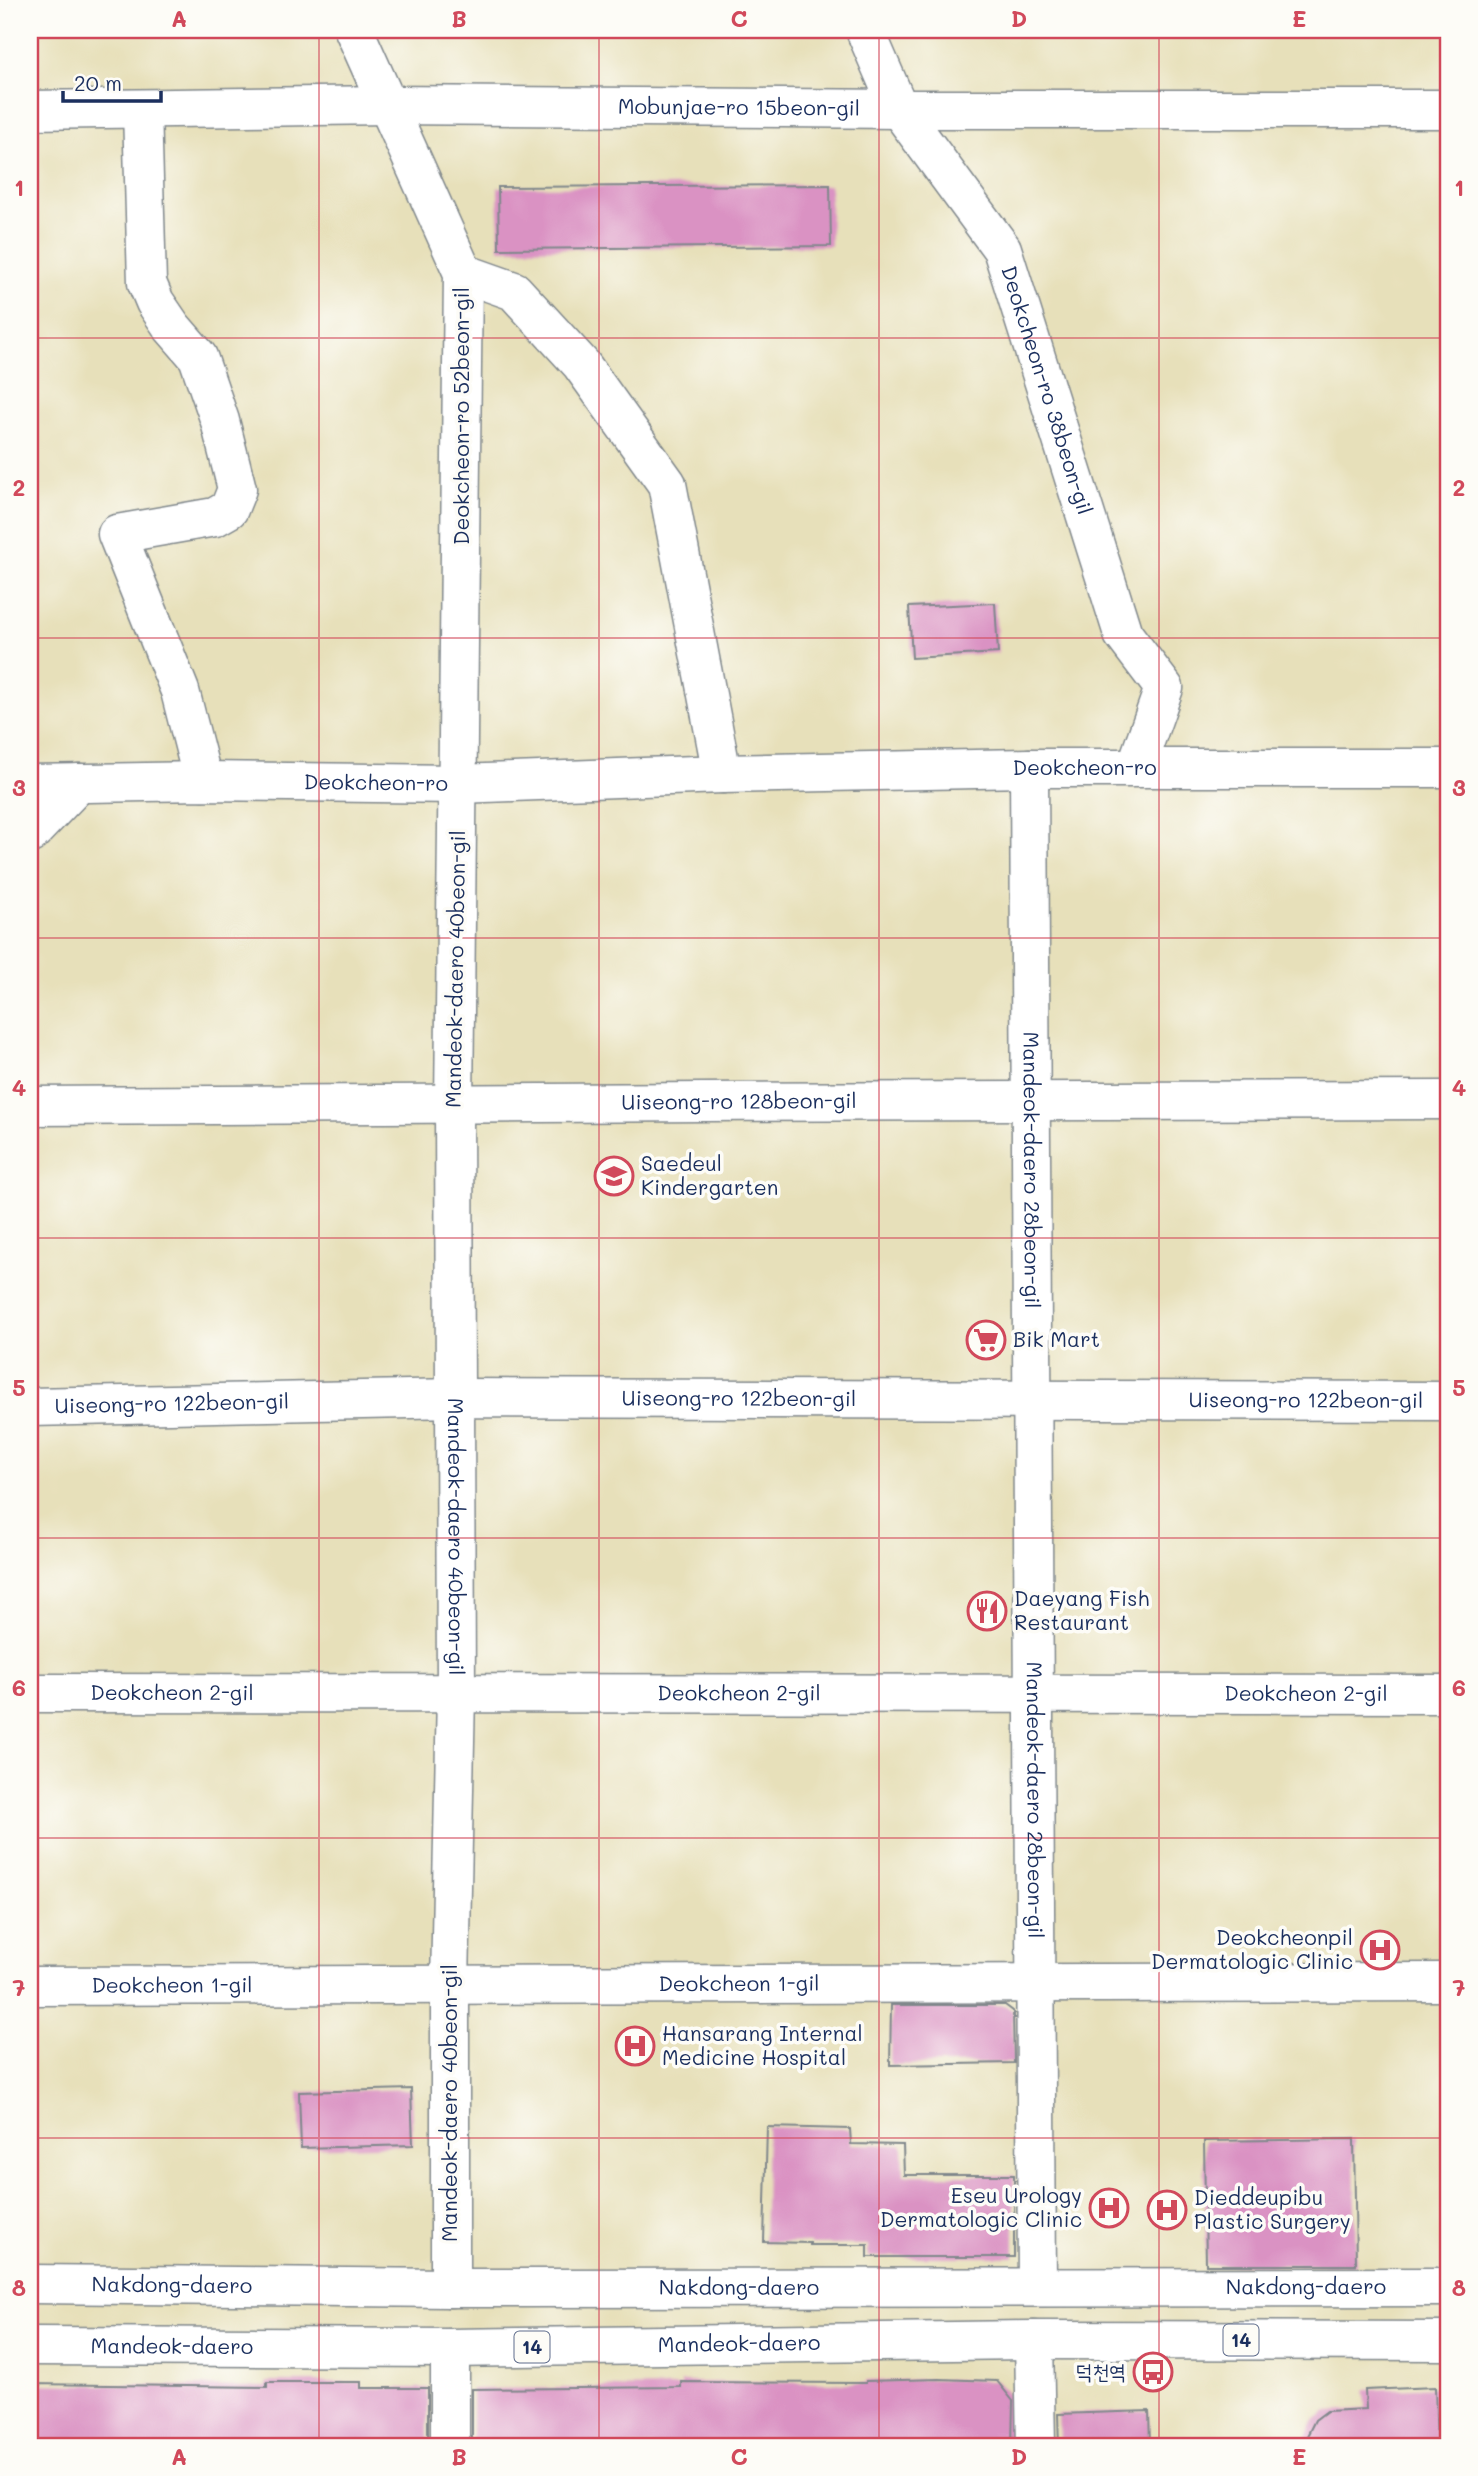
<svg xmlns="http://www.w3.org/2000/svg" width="1478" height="2476" font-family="Mali,'Poor Story',sans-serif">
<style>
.building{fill:#da92c3}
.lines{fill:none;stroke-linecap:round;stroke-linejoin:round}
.minor-casing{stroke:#81888c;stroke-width:41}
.major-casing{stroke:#81888c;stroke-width:41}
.minor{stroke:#fff;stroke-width:38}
.major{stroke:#fff;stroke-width:38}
.grid{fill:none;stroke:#d1495b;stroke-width:2;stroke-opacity:0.55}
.labels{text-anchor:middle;stroke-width:7;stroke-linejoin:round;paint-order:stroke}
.shield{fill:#fdfcf7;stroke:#5f6c8c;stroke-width:2}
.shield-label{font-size:19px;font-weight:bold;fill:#1b2f5e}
.street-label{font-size:21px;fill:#1b2f5e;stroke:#fdfcf7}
.poi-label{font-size:21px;fill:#1b2f5e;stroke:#fdfcf7;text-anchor:start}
.neatline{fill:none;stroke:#d1495b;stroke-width:2.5}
.grid-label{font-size:23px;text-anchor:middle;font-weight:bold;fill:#d1495b}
</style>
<rect width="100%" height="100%" fill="#fdfcf7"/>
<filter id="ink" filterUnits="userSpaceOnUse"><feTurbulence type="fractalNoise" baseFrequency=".0143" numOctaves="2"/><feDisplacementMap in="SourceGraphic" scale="14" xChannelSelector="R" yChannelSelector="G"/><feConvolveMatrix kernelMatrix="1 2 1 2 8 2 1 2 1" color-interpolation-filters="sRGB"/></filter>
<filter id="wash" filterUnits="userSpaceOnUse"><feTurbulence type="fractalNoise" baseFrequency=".00686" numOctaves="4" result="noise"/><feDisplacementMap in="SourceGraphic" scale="28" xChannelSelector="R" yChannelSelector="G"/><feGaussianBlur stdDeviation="1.57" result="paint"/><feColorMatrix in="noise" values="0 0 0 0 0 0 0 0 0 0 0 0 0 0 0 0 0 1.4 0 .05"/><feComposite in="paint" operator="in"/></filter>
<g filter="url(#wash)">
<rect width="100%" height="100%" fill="#e7e0ba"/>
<g id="blocks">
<path class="building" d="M 830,185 L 831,246 L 499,249 L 498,187 Z
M 995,603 L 998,653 L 912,658 L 909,607 Z
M 891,2005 L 1005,2005 L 1013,2011 L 1014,2063 L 890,2065 Z
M 411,2089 L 413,2145 L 301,2148 L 299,2092 Z
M 767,2127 L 850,2129 L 851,2144 L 903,2145 L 904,2175 L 1014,2175 L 1014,2257 L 868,2257 L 868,2245 L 810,2245 L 810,2243 L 764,2242 Z
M 1354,2139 L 1356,2265 L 1206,2265 L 1204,2141 Z
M 939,2379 L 997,2381 L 1013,2401 L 1012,2446 L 472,2446 L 472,2389 L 681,2387 L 681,2382 L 866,2383 L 866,2381 Z
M 267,2382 L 361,2382 L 361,2388 L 428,2388 L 428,2446 L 30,2446 L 30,2384 L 267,2387 Z
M 1435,2387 L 1437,2446 L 1302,2446 L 1315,2420 L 1327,2411 L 1366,2409 L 1365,2390 Z
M 1149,2411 L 1150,2446 L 1059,2446 L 1058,2414 Z"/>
</g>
</g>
<g filter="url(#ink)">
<use href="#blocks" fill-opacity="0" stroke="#81888c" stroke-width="2"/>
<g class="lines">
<defs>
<g id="minor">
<path id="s1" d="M 354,30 L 463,273 L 454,1105 L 456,1693 L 450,1985 L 450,2288"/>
<path id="s2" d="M 865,30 L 899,109 L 1002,249 L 1123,634 L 1164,688 L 1136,767"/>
<path id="s3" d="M 30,110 L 387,105 L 899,109 L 1448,109"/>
<path d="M 142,110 L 147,283 L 155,302 L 172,327 L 198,357 L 220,421 L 237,489 L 229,509 L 215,517 L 117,534 L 180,691 L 203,781"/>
<path d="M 463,273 L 514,291 L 581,364 L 667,484 L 722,774"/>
<path id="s4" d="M 1029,768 L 1037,2287"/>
<path id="s5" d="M 30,1106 C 503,1105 975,1098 1448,1100"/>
<path id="s6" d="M 30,1407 L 456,1398 L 1448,1401"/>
<path id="s7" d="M 30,1693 L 1448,1694"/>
<path id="s8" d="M 30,1986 L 1448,1982"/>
<path d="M 1034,2340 L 1036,2446"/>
<path d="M 450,2446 L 450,2348"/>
</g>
<g id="major">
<path id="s9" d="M 30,784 L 203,781 L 459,784 L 722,774 L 1029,768 L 1448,768"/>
<path d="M 30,834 L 79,783"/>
<path id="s10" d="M 30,2284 L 450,2288 L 1448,2287"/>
<path id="s11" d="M 30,2346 L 450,2348 L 1034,2340 L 1448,2341"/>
</g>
</defs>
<use href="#minor" class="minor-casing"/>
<use href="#major" class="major-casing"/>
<use href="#minor" class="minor"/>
<use href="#major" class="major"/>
</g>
</g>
<path class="grid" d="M 319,30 L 319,2446M 599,30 L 599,2446M 879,30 L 879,2446M 1159,30 L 1159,2446M 30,338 L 1448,338M 30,638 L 1448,638M 30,938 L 1448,938M 30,1238 L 1448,1238M 30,1538 L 1448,1538M 30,1838 L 1448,1838M 30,2138 L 1448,2138"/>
<defs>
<symbol id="school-ring" viewBox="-11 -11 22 22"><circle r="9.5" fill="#fdfcf7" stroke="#d1495b" stroke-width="1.5"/><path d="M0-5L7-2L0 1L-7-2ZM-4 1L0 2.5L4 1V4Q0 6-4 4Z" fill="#d1495b"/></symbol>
<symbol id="supermarket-ring" viewBox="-11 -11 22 22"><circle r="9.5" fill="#fdfcf7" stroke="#d1495b" stroke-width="1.5"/><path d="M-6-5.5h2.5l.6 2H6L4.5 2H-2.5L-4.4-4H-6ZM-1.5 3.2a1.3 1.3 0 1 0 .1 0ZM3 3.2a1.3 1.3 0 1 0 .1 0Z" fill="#d1495b"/></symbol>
<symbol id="restaurant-ring" viewBox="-11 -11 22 22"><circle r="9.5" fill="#fdfcf7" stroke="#d1495b" stroke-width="1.5"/><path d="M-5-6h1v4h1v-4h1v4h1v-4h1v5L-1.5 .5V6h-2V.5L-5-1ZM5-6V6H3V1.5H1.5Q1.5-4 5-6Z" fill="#d1495b"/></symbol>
<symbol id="hospital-ring" viewBox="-11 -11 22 22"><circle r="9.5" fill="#fdfcf7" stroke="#d1495b" stroke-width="1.5"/><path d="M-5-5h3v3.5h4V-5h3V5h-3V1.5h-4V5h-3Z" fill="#d1495b"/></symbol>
<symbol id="bus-ring" viewBox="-11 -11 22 22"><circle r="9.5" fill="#fdfcf7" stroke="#d1495b" stroke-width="1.5"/><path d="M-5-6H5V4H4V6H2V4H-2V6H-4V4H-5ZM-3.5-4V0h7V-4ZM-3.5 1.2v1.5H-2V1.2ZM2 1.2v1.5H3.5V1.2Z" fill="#d1495b"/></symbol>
</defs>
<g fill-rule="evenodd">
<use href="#school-ring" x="592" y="1154" width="44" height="44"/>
<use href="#supermarket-ring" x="964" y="1318" width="44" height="44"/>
<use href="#restaurant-ring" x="965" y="1589" width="44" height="44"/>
<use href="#hospital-ring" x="1358" y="1928" width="44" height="44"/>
<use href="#hospital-ring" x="613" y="2024" width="44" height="44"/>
<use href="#hospital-ring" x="1087" y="2186" width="44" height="44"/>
<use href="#hospital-ring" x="1145" y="2188" width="44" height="44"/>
<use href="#bus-ring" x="1131" y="2350" width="44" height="44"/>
</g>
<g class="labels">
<g class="shield">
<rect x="1223.5" y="2324.5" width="35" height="31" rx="5"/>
<rect x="514.5" y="2331.5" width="35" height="31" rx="5"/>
</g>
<g class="shield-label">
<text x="1241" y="2347">14</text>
<text x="532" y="2354">14</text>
</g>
<g class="street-label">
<text dy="7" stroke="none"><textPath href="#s3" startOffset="709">Mobunjae-ro 15beon-gil</textPath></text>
<text dy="7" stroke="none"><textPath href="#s2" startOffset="408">Deokcheon-ro 38beon-gil</textPath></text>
<text transform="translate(462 416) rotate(-90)" y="7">Deokcheon-ro 52beon-gil</text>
<text dy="7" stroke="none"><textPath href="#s9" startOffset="1055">Deokcheon-ro</textPath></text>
<text dy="7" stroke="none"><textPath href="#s9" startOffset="346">Deokcheon-ro</textPath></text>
<text transform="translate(456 969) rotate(-89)" y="7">Mandeok-daero 40beon-gil</text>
<text dy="7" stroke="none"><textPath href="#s5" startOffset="709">Uiseong-ro 128beon-gil</textPath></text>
<text dy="7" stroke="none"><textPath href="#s4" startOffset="402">Mandeok-daero 28beon-gil</textPath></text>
<text dy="7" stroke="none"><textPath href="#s6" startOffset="709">Uiseong-ro 122beon-gil</textPath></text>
<text dy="7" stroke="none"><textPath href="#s6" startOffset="1276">Uiseong-ro 122beon-gil</textPath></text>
<text dy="7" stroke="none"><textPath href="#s6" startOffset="142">Uiseong-ro 122beon-gil</textPath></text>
<text dy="7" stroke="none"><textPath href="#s1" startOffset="1530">Mandeok-daero 40beon-gil</textPath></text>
<text dy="7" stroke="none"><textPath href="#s7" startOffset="142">Deokcheon 2-gil</textPath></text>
<text dy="7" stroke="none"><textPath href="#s7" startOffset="709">Deokcheon 2-gil</textPath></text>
<text dy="7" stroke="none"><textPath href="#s7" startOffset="1276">Deokcheon 2-gil</textPath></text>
<text dy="7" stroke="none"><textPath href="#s4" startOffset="1032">Mandeok-daero 28beon-gil</textPath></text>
<text dy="7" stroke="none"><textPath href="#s8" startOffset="709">Deokcheon 1-gil</textPath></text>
<text dy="7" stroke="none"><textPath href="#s8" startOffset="142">Deokcheon 1-gil</textPath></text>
<text transform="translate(450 2103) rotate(-90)" y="7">Mandeok-daero 40beon-gil</text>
<text dy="7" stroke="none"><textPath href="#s10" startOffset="142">Nakdong-daero</textPath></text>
<text dy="7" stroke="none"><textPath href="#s10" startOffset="709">Nakdong-daero</textPath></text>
<text dy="7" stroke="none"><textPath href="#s10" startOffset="1276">Nakdong-daero</textPath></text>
<text dy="7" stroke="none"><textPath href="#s11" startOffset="709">Mandeok-daero</textPath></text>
<text dy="7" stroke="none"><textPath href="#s11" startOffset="142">Mandeok-daero</textPath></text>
</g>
<g class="poi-label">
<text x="641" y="1171">Saedeul<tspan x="641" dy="24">Kindergarten</tspan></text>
<text x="1013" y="1347">Bik Mart</text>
<text x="1014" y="1606">Daeyang Fish<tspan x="1014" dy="24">Restaurant</tspan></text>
<text x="1353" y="1945" text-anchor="end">Deokcheonpil<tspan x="1353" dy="24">Dermatologic Clinic</tspan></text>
<text x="662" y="2041">Hansarang Internal<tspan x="662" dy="24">Medicine Hospital</tspan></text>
<text x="1082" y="2203" text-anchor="end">Eseu Urology<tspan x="1082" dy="24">Dermatologic Clinic</tspan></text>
<text x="1194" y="2205">Dieddeupibu<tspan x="1194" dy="24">Plastic Surgery</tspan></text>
<text x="1126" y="2379" text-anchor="end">덕천역</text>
</g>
</g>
<rect width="1478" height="2476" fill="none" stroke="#fdfcf7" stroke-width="77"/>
<path d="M63 91v10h98v-10" fill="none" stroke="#1b2f5e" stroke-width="3.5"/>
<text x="74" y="91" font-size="21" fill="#1b2f5e" stroke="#fdfcf7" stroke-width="5" paint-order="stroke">20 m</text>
<rect x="38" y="38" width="1402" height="2400" class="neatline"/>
<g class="grid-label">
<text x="179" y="27">A</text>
<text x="459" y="27">B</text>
<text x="739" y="27">C</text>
<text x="1019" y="27">D</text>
<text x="1299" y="27">E</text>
<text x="19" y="196">1</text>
<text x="1459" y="196">1</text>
<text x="19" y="496">2</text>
<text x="1459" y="496">2</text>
<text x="19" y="796">3</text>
<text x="1459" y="796">3</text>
<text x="19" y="1096">4</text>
<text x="1459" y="1096">4</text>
<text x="19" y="1396">5</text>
<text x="1459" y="1396">5</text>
<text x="19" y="1696">6</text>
<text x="1459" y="1696">6</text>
<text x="19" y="1996">7</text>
<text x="1459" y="1996">7</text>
<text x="19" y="2296">8</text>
<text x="1459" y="2296">8</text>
<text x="179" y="2465">A</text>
<text x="459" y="2465">B</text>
<text x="739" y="2465">C</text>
<text x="1019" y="2465">D</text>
<text x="1299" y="2465">E</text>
</g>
</svg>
